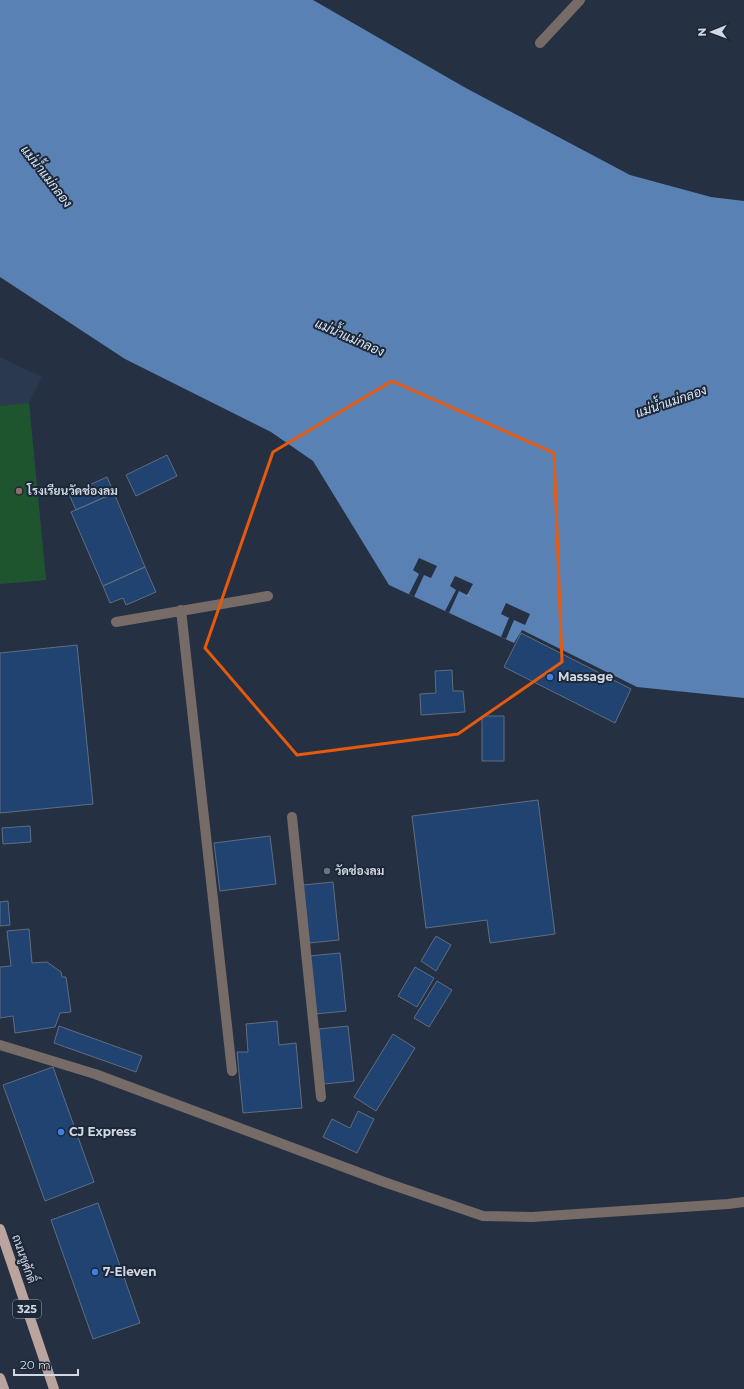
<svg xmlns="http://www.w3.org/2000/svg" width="744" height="1389" font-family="Montserrat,Sarabun,sans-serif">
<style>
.built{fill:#2a3950}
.green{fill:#1f552e}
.water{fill:#5981b3}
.pier{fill:#253142}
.building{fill:#214372;stroke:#5f6d80}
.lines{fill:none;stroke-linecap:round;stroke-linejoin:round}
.path{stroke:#818a98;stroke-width:2.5;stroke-dasharray:3 2;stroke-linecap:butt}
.minor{stroke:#776b68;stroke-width:10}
.major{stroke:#bca49e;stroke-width:10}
.marked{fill:none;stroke:#e8590c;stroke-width:3;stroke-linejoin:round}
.education-dot{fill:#8d6e63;stroke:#1c2738;stroke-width:1.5}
.shop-dot{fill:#3f7fe0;stroke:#1c2738;stroke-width:1.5}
.worship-dot{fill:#6b7280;stroke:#1c2738;stroke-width:1.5}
.labels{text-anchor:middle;stroke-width:4;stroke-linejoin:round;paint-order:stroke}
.shield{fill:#1c2738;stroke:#9ba3b0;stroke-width:1}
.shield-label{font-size:11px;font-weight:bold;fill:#d1d8e3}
.poi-label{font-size:12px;font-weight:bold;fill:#d1d8e3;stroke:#1c2738;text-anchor:start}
.street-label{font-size:12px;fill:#d1d8e3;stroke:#1c2738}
.water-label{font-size:13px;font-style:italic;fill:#d9e5f4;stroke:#1c2738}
</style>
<rect width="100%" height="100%" fill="#253142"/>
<path class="built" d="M 0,357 L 42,377 L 29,403 L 46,580 L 0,584 Z"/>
<path class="green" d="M 29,403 L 46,580 L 0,584 L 0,406 Z"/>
<path class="water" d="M 0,0 L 313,0 L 464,87 L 630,175 L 711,197 L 744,201 L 744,698 L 637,687 L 522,630 L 514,643 L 389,585 L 313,461 L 271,432 L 125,359 L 0,277 Z"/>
<path class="pier" d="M 419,558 L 437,566 L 431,578 L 424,575 L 414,597 L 409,594 L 419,574 L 413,570 Z
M 455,576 L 473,584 L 467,595 L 459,591 L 449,613 L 445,611 L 456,590 L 450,586 Z
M 506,603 L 530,614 L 525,625 L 514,620 L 506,639 L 501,637 L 509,618 L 501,614 Z"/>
<path class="building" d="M 167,455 L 177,476 L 136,496 L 126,475 Z
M 107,477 L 114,493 L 76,510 L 69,494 Z
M 114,493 L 145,567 L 103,586 L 71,512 Z
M 145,567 L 156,592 L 126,605 L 123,598 L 110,603 L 103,586 Z
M 521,633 L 631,689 L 615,723 L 504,667 Z
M 77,645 L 93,804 L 0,813 L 0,653 Z
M 452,670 L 453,691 L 463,691 L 465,712 L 421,715 L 420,694 L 436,693 L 435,671 Z
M 482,716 L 504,716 L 504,761 L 482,761 Z
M 538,800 L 555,934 L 490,943 L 487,920 L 426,928 L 412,816 Z
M 30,826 L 31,842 L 3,844 L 2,828 Z
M 270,836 L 276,884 L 220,891 L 214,843 Z
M 333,882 L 339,940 L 309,943 L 303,885 Z
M 8,901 L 10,925 L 0,926 L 0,902 Z
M 29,929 L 32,963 L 47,962 L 61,972 L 62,977 L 66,977 L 71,1012 L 60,1013 L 55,1027 L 15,1033 L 13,1016 L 0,1018 L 0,967 L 11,966 L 7,931 Z
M 436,936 L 451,945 L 436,971 L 421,961 Z
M 340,953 L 346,1011 L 315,1014 L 309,956 Z
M 415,967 L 434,978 L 417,1007 L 398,996 Z
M 437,981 L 452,990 L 429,1027 L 414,1018 Z
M 277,1021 L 279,1045 L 296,1043 L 302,1108 L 243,1113 L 237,1052 L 248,1052 L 246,1024 Z
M 59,1026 L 142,1056 L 136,1072 L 54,1043 Z
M 348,1026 L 354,1081 L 324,1084 L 319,1029 Z
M 393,1034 L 415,1048 L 376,1111 L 354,1097 Z
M 53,1067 L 94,1182 L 45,1201 L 3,1085 Z
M 358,1111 L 374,1119 L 357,1153 L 323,1137 L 332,1119 L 350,1128 Z
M 98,1203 L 140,1323 L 93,1339 L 51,1220 Z"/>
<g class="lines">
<path class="path" d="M 467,595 L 472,598"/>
<path class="minor" d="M 540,43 L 580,0
M 181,610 L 232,1071
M 116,622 L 268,596
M 292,817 L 321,1097
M 0,1045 L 95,1074 L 384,1182 L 483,1216 L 532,1217 L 728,1204 L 744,1202"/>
<path class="major" d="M 0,1229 L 54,1389
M 0,1378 L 4,1389"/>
</g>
<path class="marked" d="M 392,381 L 554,453 L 562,662 L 458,734 L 297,755 L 205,648 L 273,452 Z"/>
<circle class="education-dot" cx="19" cy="491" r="4"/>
<g class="shop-dot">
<circle cx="550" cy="677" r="4"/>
<circle cx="61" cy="1132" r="4"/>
<circle cx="95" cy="1272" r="4"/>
</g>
<circle class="worship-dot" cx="327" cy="871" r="4"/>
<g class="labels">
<rect class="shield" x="13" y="1300" width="28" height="18" rx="3"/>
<g class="shield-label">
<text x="27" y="1313">325</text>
</g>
<g class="poi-label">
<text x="27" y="495">โรงเรียนวัดช่องลม</text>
<text x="558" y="681">Massage</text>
<text x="335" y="875">วัดช่องลม</text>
<text x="69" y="1136">CJ Express</text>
<text x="103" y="1276">7-Eleven</text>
</g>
<g class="street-label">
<text transform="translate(24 1259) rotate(71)" y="4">ถนนชูศักดิ์</text>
</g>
<g class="water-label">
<text transform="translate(47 176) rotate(52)" y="5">แม่น้ำแม่กลอง</text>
<text transform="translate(350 337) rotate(24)" y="5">แม่น้ำแม่กลอง</text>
<text transform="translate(671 401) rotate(-19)" y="5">แม่น้ำแม่กลอง</text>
</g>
</g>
<g transform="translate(712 32) rotate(269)" stroke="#1c2738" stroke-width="3" paint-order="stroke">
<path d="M0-3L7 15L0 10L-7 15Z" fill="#d1d8e3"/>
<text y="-6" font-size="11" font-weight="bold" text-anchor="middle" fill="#d1d8e3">N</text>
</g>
<path d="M14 1369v6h64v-6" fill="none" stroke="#d1d8e3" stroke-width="2"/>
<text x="20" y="1369" font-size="12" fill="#d1d8e3" stroke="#1c2738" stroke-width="3" paint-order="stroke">20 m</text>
</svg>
